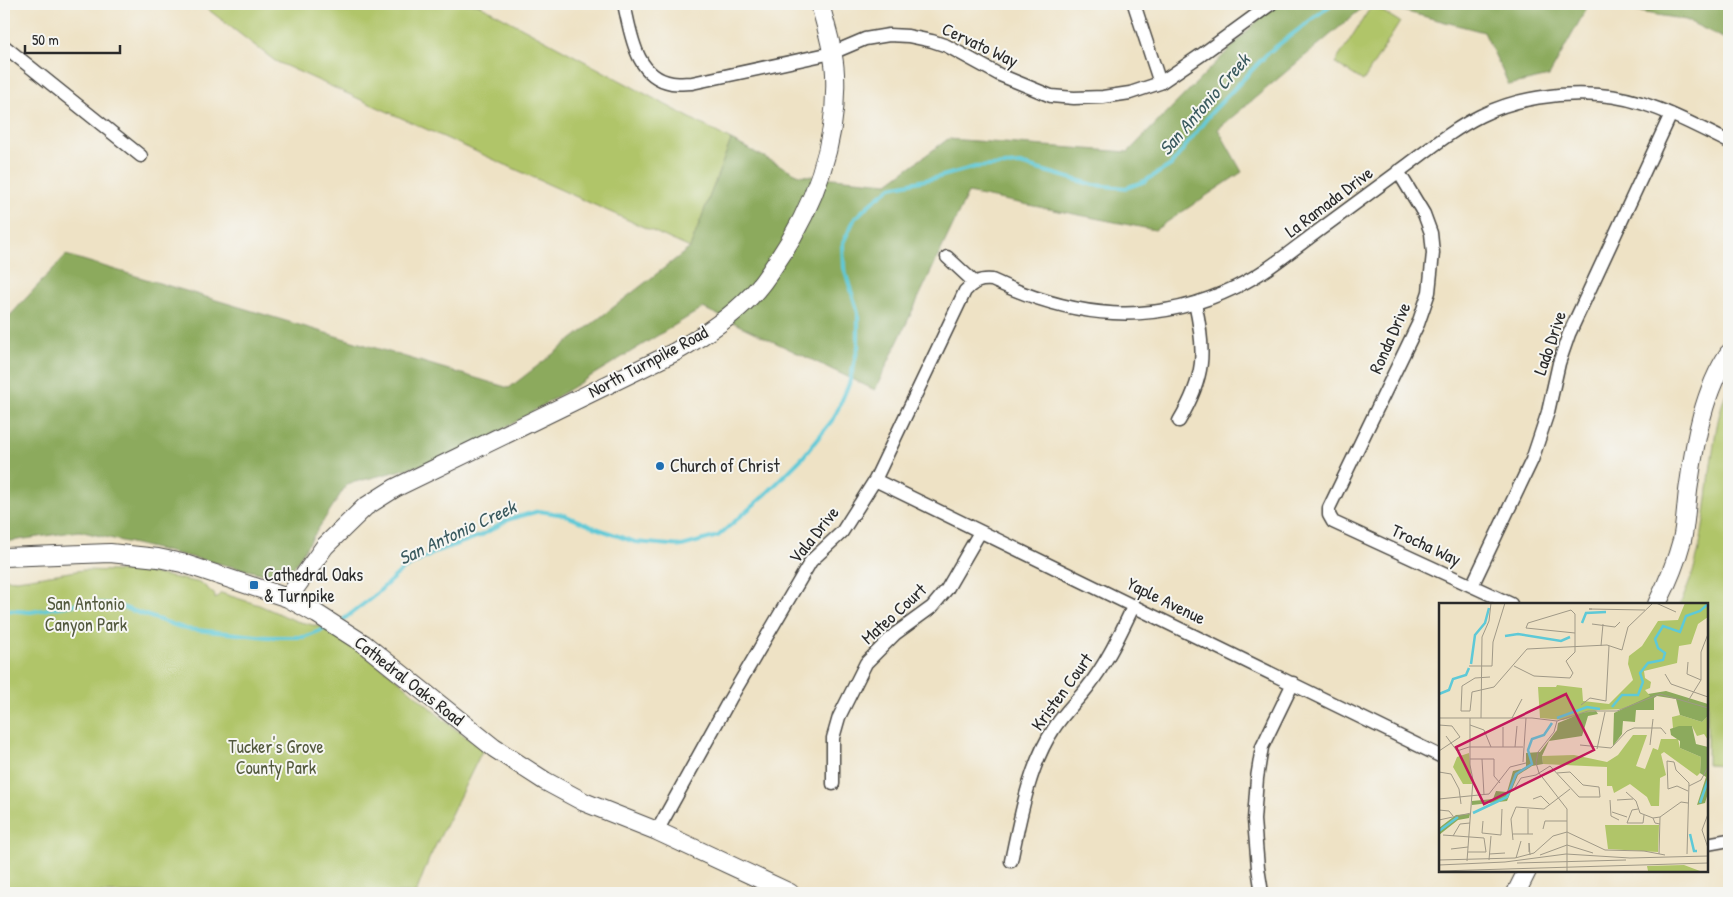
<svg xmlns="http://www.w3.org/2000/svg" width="1733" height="897" font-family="'Patrick Hand',sans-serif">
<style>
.green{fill:#b0c569;stroke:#6e784a}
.forest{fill:#8caa5d;stroke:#5c6a44}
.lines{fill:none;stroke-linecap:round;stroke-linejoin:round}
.stream{stroke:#5ec9d7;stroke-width:4}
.street-casing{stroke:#484642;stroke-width:15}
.secondary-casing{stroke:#484642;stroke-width:20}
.street{stroke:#fff;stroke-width:12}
.secondary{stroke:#fff;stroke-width:18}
.poi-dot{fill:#1f6fb2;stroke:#f6f6f2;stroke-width:2}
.labels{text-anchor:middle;stroke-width:4;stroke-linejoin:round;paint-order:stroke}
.street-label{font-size:18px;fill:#2b2b2b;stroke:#f6f6f2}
.poi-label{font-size:18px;fill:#2b2b2b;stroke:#f6f6f2;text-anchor:start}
.park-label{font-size:18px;fill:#53593e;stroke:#f6f6f2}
.water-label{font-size:19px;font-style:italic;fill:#3a5a5f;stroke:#f6f6f2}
.inset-river{fill:none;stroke:#5ec9d7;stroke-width:2.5}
.inset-road{fill:none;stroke:#a09987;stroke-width:1}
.view{fill:#c2185b;fill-opacity:0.15;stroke:#c2185b;stroke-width:2.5}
.inset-edge{fill:none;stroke:#2b2b2b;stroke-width:2.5}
</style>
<rect width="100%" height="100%" fill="#f6f6f2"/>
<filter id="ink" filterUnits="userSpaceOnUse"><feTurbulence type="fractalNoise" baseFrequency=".02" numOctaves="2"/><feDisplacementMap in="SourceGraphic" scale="10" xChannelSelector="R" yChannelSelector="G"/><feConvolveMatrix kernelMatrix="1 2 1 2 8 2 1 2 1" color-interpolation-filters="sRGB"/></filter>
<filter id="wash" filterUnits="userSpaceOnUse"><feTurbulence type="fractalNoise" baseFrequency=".0096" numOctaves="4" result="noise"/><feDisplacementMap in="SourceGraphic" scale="20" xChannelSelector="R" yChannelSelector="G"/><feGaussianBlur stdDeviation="1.12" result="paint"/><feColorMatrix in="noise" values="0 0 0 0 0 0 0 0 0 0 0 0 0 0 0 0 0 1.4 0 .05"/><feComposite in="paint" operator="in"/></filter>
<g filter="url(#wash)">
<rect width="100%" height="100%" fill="#eee2c5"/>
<path class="green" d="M 201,4 L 478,4 L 731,140 L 690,248 L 275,61 Z
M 1372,5 L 1400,22 L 1363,81 L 1335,63 Z
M 1729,386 L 1729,765 L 1707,764 L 1707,604 L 1680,604 C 1702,561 1705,512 1711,464 C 1715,437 1718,410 1729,386 Z
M 83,570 L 146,572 L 201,583 L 215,595 L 215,599 L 221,593 L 259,605 L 296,621 L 326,628 L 340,636 L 391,674 L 451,726 L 483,749 L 429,859 L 416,893 L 4,893 L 4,579 L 17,580 Z"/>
<path class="forest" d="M 1274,4 L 1367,4 L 1218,129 L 1242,172 L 1155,230 L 968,193 L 875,390 L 703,308 L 461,455 L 347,484 L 291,571 L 264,574 L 79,531 L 4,542 L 4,322 L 66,255 L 509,388 L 690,248 L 731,140 L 799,175 L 888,183 L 948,139 L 1128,152 Z
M 1376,4 L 1589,4 L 1549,76 L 1509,85 L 1484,32 Z
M 1593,4 L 1729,4 L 1729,41 L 1686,20 Z"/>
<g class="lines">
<path class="stream" d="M 4,610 L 31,612 L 83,603 L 113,604 L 186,629 L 268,637 L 304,637 L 327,628
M 340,622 L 374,596 L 402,570 L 438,551 L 482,535 L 510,519 L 539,511 L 564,515 L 593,527 L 635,542 L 682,546 L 718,536 L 765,495 L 803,457 L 834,418 L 849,384 L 858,347 L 858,313 L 844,268 L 843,243 L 855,218 L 872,202 L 891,187 L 935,178 L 975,167 L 1020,164 L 1094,185 L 1126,188 L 1145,181 L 1171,165 L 1211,113 L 1269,52 L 1332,4"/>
</g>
</g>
<g filter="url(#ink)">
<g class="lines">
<defs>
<path id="street" d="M 624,4 C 631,33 635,77 672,83 C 678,84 686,83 692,83 L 832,53 L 865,39 L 889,35 L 908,36 L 932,41 L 947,46 L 1000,75 L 1051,96 L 1074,98 L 1103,97 L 1130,93 L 1160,83 L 1201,55 L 1271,4
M 1134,4 L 1160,83
M 4,46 L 141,156
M 1398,171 L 1424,214 L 1431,233 L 1433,253 L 1429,292 L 1418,324 L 1329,508 L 1329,515 L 1333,522 L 1511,604
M 947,257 L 974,282
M 1179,421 C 1205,377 1206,352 1195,303
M 875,480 L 1440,756
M 1472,586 L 1532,460 L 1548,412 L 1559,363 L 1569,334 L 1671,114
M 833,784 L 833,738 L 839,717 L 866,663 L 895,634 L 932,607 L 947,589 L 980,532
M 657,831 L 730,699 L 811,561 L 842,532 L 875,480 L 965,291 C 974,282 979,279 992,280 C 1073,318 1152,328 1236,287 C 1263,274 1286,255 1310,237 C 1343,213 1376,188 1409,164 C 1432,147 1454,129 1480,116 C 1516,98 1559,92 1599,95 C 1646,98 1688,122 1729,142
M 1707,844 L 1729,840
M 1011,861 C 1020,819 1029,766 1053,730 C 1062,715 1076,702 1087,688 C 1107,663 1120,634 1134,605
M 1262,893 L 1258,868 L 1254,820 L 1257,778 L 1262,747 L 1293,683"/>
<path id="secondary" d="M 4,557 L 110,553 L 158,558 L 182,563 L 288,598 L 317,614 L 364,644 L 494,748 L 545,781 L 584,802 L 657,831 L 790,893
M 288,598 L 325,546 L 365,507 L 395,488 L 675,352 C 703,336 729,319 751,296 C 761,286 769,274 776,263 C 814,207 838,142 835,74 C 834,51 826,27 820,4
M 1657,604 C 1667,584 1676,563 1682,540 C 1686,522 1686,502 1689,484 C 1695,440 1704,390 1729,353
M 1516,893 L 1527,871"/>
</defs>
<use href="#street" class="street-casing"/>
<use href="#secondary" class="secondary-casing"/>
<use href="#street" class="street"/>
<use href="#secondary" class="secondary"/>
</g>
</g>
<g class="poi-dot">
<circle cx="660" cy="466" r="5"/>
<rect x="249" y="580" width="10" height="10" rx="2.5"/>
</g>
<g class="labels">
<g class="street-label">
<text transform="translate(980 45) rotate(25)" y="6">Cervato Way</text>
<text transform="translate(1329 202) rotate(-37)" y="6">La Ramada Drive</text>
<text transform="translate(1390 338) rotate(-66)" y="6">Ronda Drive</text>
<text transform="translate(1550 343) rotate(-71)" y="6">Lado Drive</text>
<text transform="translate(648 362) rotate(-28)" y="6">North Turnpike Road</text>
<text transform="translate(814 535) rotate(-51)" y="6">Vala Drive</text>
<text transform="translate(1426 545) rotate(25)" y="6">Trocha Way</text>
<text transform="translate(1166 601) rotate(26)" y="6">Yaple Avenue</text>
<text transform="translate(894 614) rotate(-42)" y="6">Mateo Court</text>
<text transform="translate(409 681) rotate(38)" y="6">Cathedral Oaks Road</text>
<text transform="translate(1062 692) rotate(-54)" y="6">Kristen Court</text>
</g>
<g class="poi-label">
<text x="670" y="472">Church of Christ</text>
<text x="264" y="581">Cathedral Oaks<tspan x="264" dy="21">&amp; Turnpike</tspan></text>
</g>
<g class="park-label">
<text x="86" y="610">San Antonio<tspan x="86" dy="21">Canyon Park</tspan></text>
<text x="276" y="753">Tucker's Grove<tspan x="276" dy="21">County Park</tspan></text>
</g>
<g class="water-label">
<text transform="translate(1204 104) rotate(-49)" y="7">San Antonio Creek</text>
<text transform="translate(457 532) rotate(-25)" y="7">San Antonio Creek</text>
</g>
</g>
<g transform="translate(1439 603)">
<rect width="269" height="269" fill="#eee2c5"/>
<path d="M 246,0 L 269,0 L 269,14 L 259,21 L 252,41 L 240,43 L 238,60 L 205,68 L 206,75 L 212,79 L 211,85 L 206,87 L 212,94 L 186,106 L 159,107 L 124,117 L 101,115 L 99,84 L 117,84 L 118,82 L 143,85 L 144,98 L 170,101 L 194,77 L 189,61 L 190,53 L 203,43 L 219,18 L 239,17 ZM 241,112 L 263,119 L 269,113 L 269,137 L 265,131 L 258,133 L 253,123 L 234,125 L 233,114 ZM 194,132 L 208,132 L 197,163 L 206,166 L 214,145 L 219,147 L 222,136 L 239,136 L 241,145 L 262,154 L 261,170 L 258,173 L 225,149 L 222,151 L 227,172 L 221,175 L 220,203 L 212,203 L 208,194 L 191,181 L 175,190 L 173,183 L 168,183 L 168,164 L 104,161 L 103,153 L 135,152 L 168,159 L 179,152 ZM 30,150 L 33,181 L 24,181 L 14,164 L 18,154 ZM 166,222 L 220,222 L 219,249 L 169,246 ZM 245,262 L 261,268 L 209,268 L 208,263 Z" fill="#b0c569"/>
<path d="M 227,88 L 269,101 L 269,113 L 263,119 L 241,112 L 237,96 L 218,93 L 215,95 L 215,107 L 197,107 L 196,119 L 184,118 L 183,131 L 174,143 L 175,110 L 211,93 L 209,91 ZM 157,108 L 159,111 L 149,113 L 143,133 L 110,138 L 103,153 L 104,161 L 93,163 L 79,172 L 68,198 L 33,202 L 33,198 L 54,196 L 57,188 L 68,189 L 74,168 L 87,165 L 87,150 L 101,149 L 118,127 L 119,120 L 143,110 ZM 240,123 L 253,123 L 257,141 L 269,144 L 269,190 L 266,200 L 258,202 L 267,174 L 261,170 L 262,154 L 241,145 L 241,138 L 232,132 L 231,126 ZM 31,211 L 30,215 L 19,217 L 0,232 L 0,225 L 9,218 L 17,212 Z" fill="#8caa5d"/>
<path class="inset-river" d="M 143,20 L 147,10 L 167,9M 66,33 L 79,31 L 122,38 L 131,34M 32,61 L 36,32 L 46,20 L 50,5M 0,91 L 10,87 L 14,76 L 27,72 L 30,65M 173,104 L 183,92 L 199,92 L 204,79 L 201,70 L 209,60 L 224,57 L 226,50 L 219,45 L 216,36 L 224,23 L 241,29 L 247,13 L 261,8 L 269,1M 118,115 L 148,104 L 161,106M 261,200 L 269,177M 34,210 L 68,194 L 77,171 L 93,161 L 89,147 L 93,136 L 105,132 L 113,120M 0,228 L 19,214M 251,231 L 255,248 L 258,248"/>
<path class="inset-road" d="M 217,0 L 237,9M 153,6 L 150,6 L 206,7M 132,7 L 136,11 L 136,30 L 87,25 L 89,20 ZM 153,21 L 176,24 L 181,19M 162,43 L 164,21M 249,59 L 248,71 L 262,77M 30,63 L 53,63 L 54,39 L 66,0M 75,63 L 95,73 L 131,75 L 134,70 L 127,58 L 136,49 L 136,30M 226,71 L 232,81 L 269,94M 51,74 L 36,75 L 23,83 L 22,108 L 31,108 L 33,89 L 55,84 L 88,46 L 168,42 L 183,47 L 189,24 L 214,0M 249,98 L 262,77 L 262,49 L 269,31M 142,102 L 151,95 L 167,98 L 170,43M 0,115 L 93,115 L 118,118 L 149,108 L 178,108 L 221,91 L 269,105M 42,115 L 43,34 L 50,18 L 52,0M 73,115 L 83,96M 118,118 L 115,129 L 99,149 L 97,160 L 100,170 L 128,206 L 128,268M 0,122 L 13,123 L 21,134 L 0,148M 31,122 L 45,127 L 52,144M 64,124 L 64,144M 7,133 L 18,148 L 30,144 L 84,144M 141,142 L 172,145 L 188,128 L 195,125 L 222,125 L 227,131M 211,142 L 214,116M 76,144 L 78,123M 158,146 L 166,109M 31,156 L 55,156 L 55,173 L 61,180M 43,156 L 45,192M 84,159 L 87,115M 0,169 L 12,171 L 20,186 L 22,201M 250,183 L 262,177 L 269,164M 74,188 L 82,175 L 97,172 L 111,163 L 140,194 L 161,194 L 160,184 L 144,182 L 131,169 L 118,170M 187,189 L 197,198 L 201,210 L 214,215M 0,196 L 50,191 L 71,164 L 87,160M 94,196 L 102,193 L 111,202M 171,197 L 172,213 L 180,217M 178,197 L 194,196M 199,206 L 193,207 L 188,220 L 204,220 L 205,212M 0,207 L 10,208 L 14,213M 173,209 L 188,214M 269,211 L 263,227 L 269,245M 0,217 L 32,210M 44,218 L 43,230 L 62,232 L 63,206M 221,221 L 216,220 L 214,215 L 221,214M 104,226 L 106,218 L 128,218M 74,231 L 94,231M 89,231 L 89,206M 4,232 L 45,235 L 47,249 L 29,249M 14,233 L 21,221 L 31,220M 74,237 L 72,216 L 77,204 L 105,206 L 131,186M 12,246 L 29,244M 90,249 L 90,240 L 91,252M 50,251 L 66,250M 220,251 L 221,214 L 242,199 L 249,200M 248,251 L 250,180 L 237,167 L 235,159 L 228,158 L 229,186 L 238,183 L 249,188M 101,252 L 128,242 L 154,250M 77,255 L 82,238M 0,257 L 76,255 L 95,250 L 114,233 L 128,229 L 166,247 L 205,248 L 226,252M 50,257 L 52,233M 28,258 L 34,177 L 31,162 L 31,115M 78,260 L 187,257M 0,262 L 66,259 L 127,251 L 191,255 L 269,253M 0,268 L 269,260"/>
<path class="view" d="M 127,91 L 155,147 L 45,201 L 17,144 Z"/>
<rect width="269" height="269" class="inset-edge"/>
</g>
<rect width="1733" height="897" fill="none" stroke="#f6f6f2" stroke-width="20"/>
<path d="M25 45v8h95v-8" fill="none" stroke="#2b2b2b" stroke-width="2.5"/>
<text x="32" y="45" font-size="15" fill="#2b2b2b" stroke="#f6f6f2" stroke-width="4" paint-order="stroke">50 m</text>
</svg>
